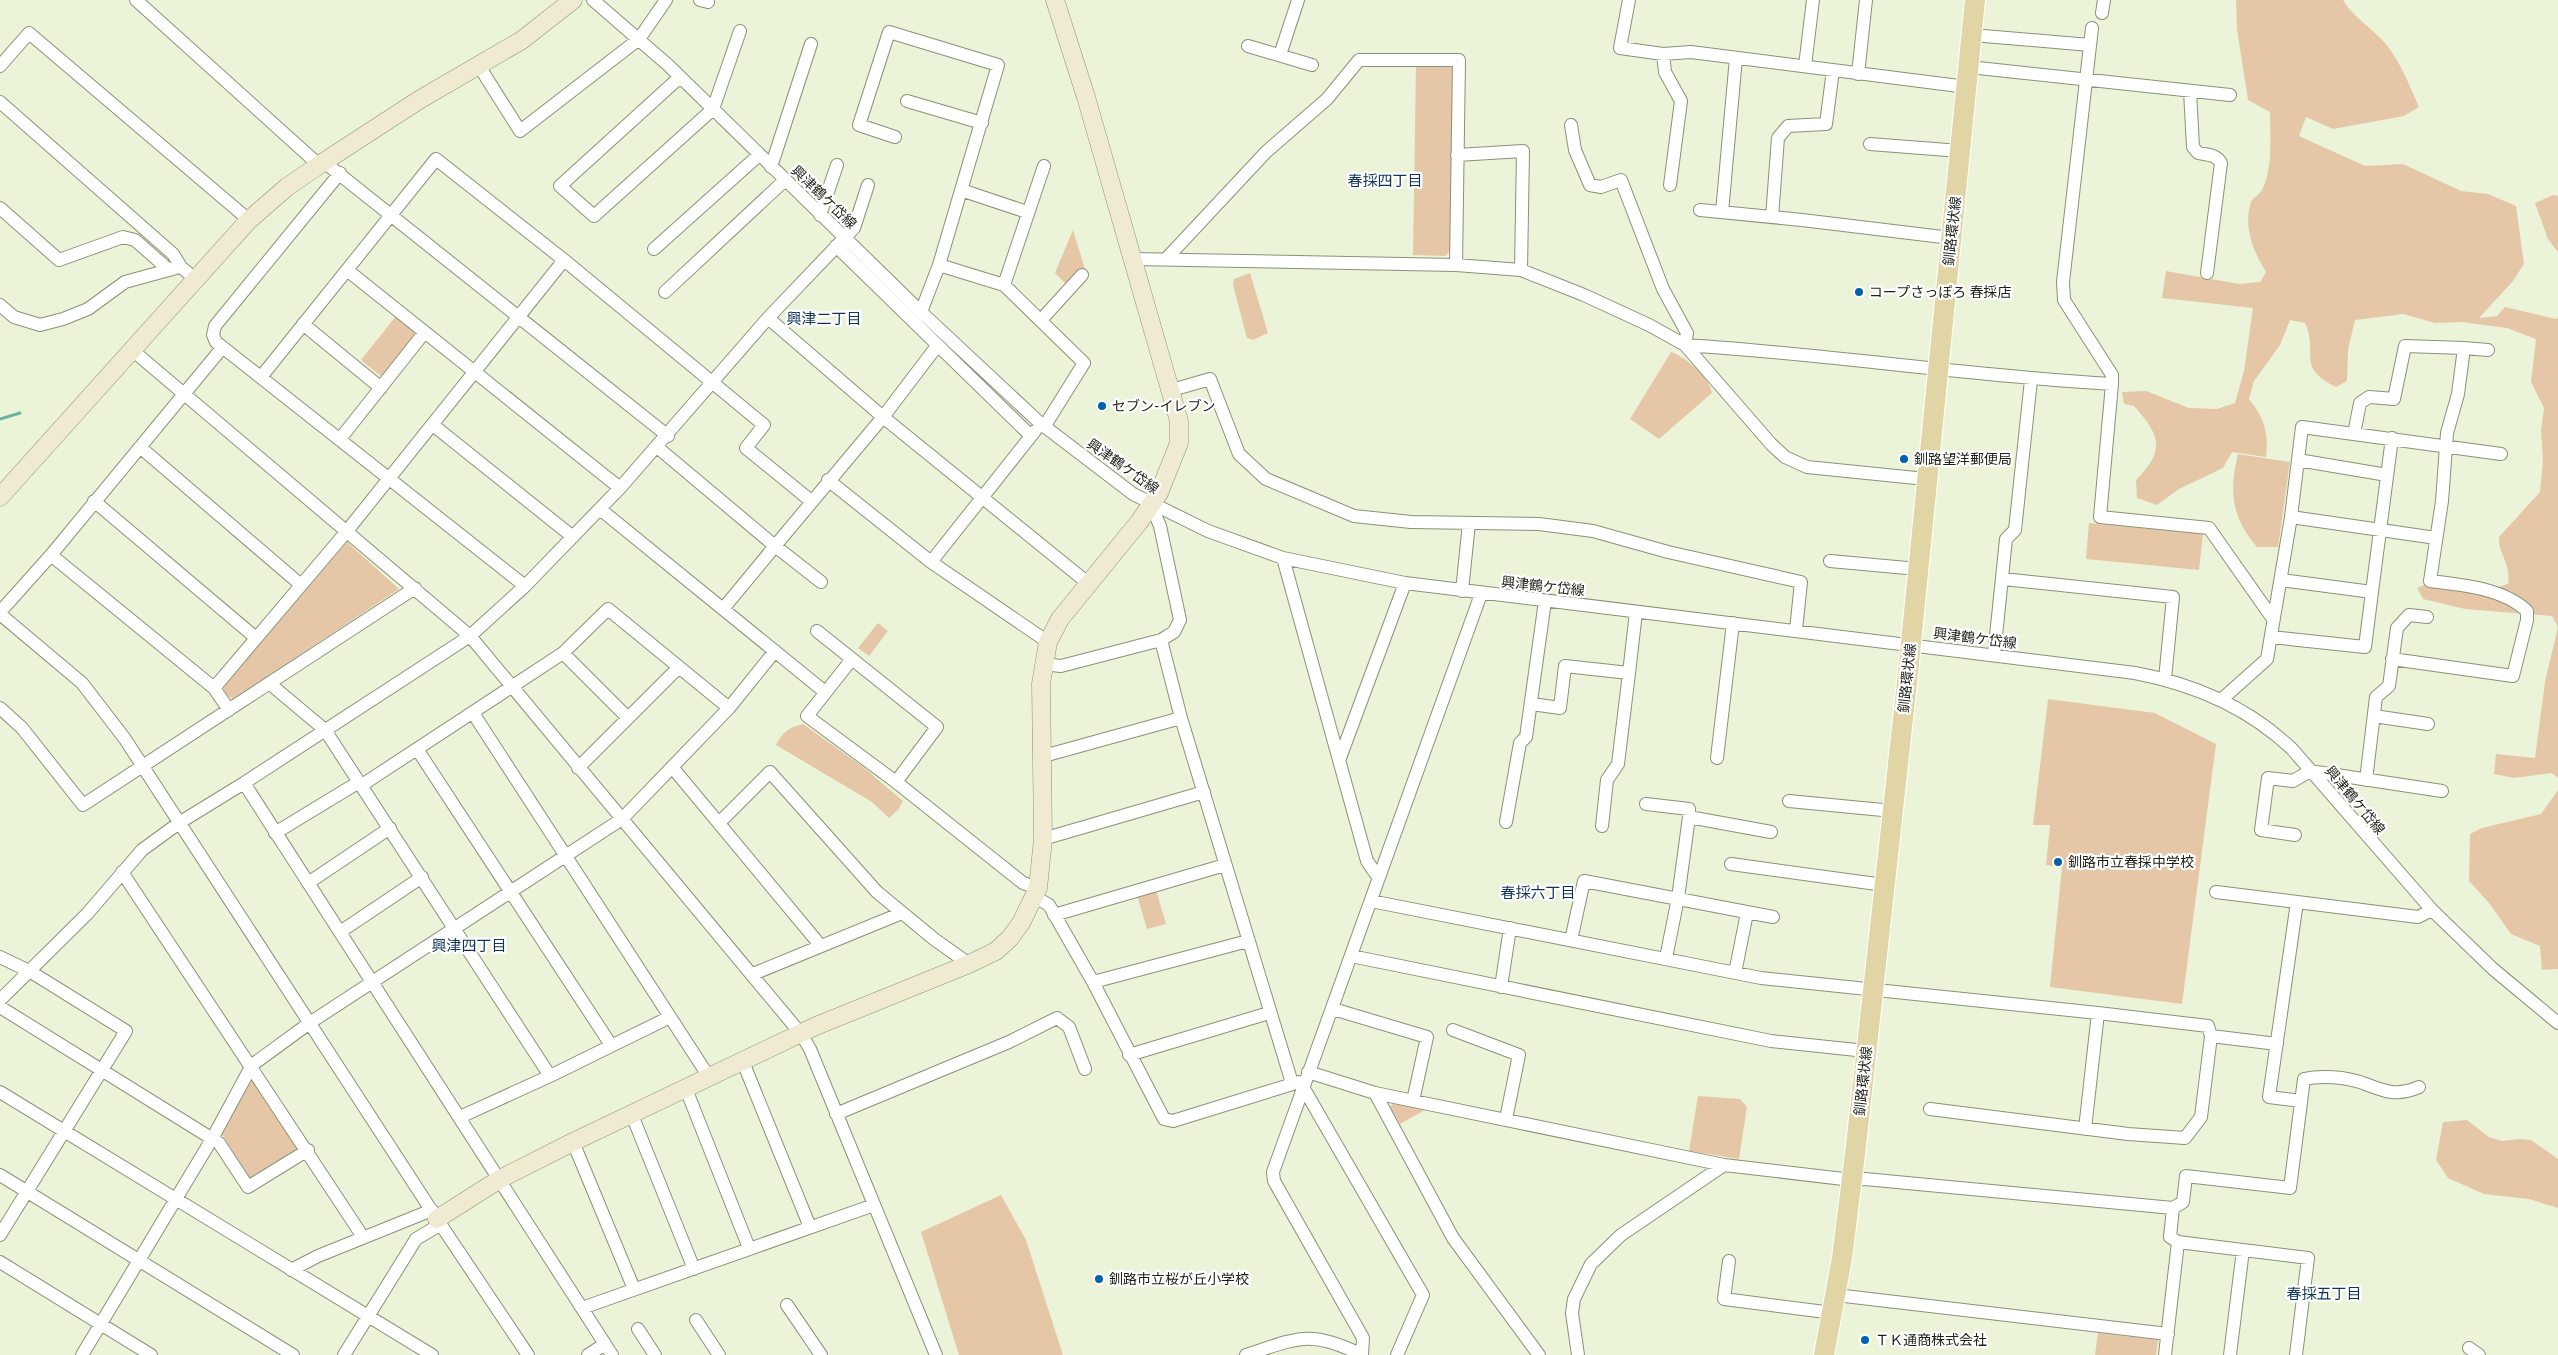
<svg xmlns="http://www.w3.org/2000/svg" width="2558" height="1355" font-family="Overpass,'Noto Sans JP',sans-serif">
<style>
.green{fill:#e5c7a7}
.lines{fill:none;stroke-linecap:round;stroke-linejoin:round}
.stream{stroke:#67b59f;stroke-width:3}
.street-casing{stroke:#8a9178;stroke-width:14}
.secondary-casing{stroke:#8a9178;stroke-width:19}
.primary-casing{stroke:#fff;stroke-width:22}
.street{stroke:#fff;stroke-width:12}
.secondary{stroke:#f0ead2;stroke-width:18}
.primary{stroke:#e2d5a5;stroke-width:20}
.poi-dot{fill:#0061ae;stroke:#fff;stroke-width:2}
.labels{text-anchor:middle;stroke-width:4.5;stroke-linejoin:round;paint-order:stroke}
.street-label{font-size:14px;fill:#1c1f15;stroke:#fff}
.poi-label{font-size:14px;fill:#1c1f15;stroke:#fff;text-anchor:start}
.neighbourhood-label{font-size:15px;fill:#0e355b;stroke:#fff}
</style>
<rect width="100%" height="100%" fill="#ebf4d8"/>
<path class="green" d="M 2236,0 L 2343,0 C 2351,15 2369,26 2381,39 C 2397,54 2410,86 2419,107 L 2404,116 L 2333,129 L 2306,117 L 2299,136 L 2365,166 L 2403,164 L 2461,191 L 2488,194 L 2516,206 L 2524,264 L 2513,281 L 2479,318 L 2497,316 L 2505,307 L 2556,319 L 2558,317 L 2558,778 L 2552,773 L 2514,778 L 2494,774 L 2496,754 L 2535,758 L 2545,682 L 2558,627 L 2552,616 L 2465,609 L 2423,599 L 2417,588 L 2426,584 L 2475,594 L 2508,584 C 2511,562 2499,557 2499,537 L 2540,492 L 2543,461 L 2541,430 L 2544,408 L 2531,382 L 2536,339 L 2507,328 L 2462,322 L 2435,323 L 2403,314 L 2355,320 L 2348,350 L 2347,381 L 2336,387 C 2295,367 2319,354 2305,323 L 2290,320 L 2280,345 L 2254,381 L 2249,399 C 2264,417 2269,434 2266,457 L 2232,452 L 2223,468 L 2179,489 L 2157,505 L 2137,498 L 2136,480 C 2166,450 2160,435 2134,406 L 2124,404 L 2122,392 L 2146,391 L 2189,408 L 2217,409 L 2235,403 L 2244,371 L 2253,308 L 2162,298 L 2166,271 L 2239,284 L 2260,282 L 2266,272 C 2253,251 2243,227 2251,202 C 2253,197 2261,194 2263,188 C 2273,166 2270,136 2270,112 L 2248,100 L 2237,29 Z
M 1416,64 L 1448,64 L 1453,69 L 1450,251 L 1445,256 L 1413,255 Z
M 2553,195 L 2558,196 L 2558,252 L 2548,239 L 2535,203 Z
M 1073,230 L 1085,269 L 1068,286 L 1055,273 Z
M 1250,273 L 1268,333 L 1253,340 L 1247,338 L 1233,285 L 1234,279 Z
M 396,316 L 417,333 L 382,377 L 361,360 Z
M 1671,352 C 1686,357 1709,377 1712,393 L 1659,439 L 1630,419 Z
M 2238,454 L 2290,462 L 2278,547 L 2257,547 C 2231,517 2229,491 2238,454 Z
M 2089,523 L 2203,534 L 2199,570 L 2086,559 Z
M 347,542 L 399,589 L 233,699 L 226,695 L 223,687 Z
M 878,623 L 888,631 L 869,656 L 858,648 Z
M 2048,699 L 2155,713 L 2216,744 L 2182,1004 L 2050,987 L 2062,867 L 2046,865 L 2050,825 L 2033,825 Z
M 803,724 L 863,767 L 903,801 L 898,810 L 889,818 L 872,802 L 776,745 C 782,732 790,727 803,724 Z
M 2558,790 L 2558,969 L 2542,970 L 2540,946 L 2511,934 L 2489,903 L 2469,881 L 2470,834 L 2482,828 L 2541,814 Z
M 1156,890 L 1166,924 L 1147,929 L 1137,895 Z
M 257,1081 L 300,1148 L 250,1180 L 220,1131 L 249,1082 Z
M 1698,1096 L 1740,1099 L 1747,1107 L 1739,1159 L 1689,1151 Z
M 1395,1101 L 1423,1106 L 1425,1110 L 1400,1124 L 1390,1107 Z
M 2467,1120 L 2489,1137 L 2502,1141 L 2519,1139 L 2531,1140 L 2558,1159 L 2558,1208 L 2529,1199 L 2484,1194 L 2448,1178 L 2436,1160 L 2443,1122 Z
M 1001,1195 L 1026,1240 L 1063,1355 L 959,1355 L 921,1232 Z
M 2098,1333 L 2158,1340 L 2156,1355 L 2095,1355 Z"/>
<g class="lines">
<path class="stream" d="M 0,419 L 20,413"/>
<defs>
<path id="street" d="M 136,0 L 319,165
M 593,0 L 668,65 L 921,312 L 1040,423 L 1133,494 L 1208,531 L 1283,558 L 1405,583 L 2135,673 C 2193,684 2249,708 2292,749 L 2432,910 L 2493,969 L 2558,1023
M 700,0 L 708,2
M 1629,0 L 1620,48 L 1663,54 L 1691,52 L 1967,87
M 2102,13 L 2104,0
M 2092,28 L 2063,282 L 2064,300 L 2112,375 L 2112,384
M 1972,35 L 2090,45
M 1248,46 L 1312,65
M 1663,54 L 1665,72 L 1681,101 L 1670,185
M 1280,55 L 1298,0
M 0,66 L 29,33 L 249,220
M 479,66 L 520,131 L 639,39 L 666,0
M 1805,66 L 1813,0
M 1969,67 L 2230,95
M 1858,74 L 1866,0
M 680,77 L 560,186 L 594,216 L 713,109 L 740,31
M 2190,91 L 2193,147 L 2198,153 C 2207,155 2216,154 2221,163 L 2207,273
M 907,101 L 982,123
M 0,102 L 173,254 L 181,267 L 194,278
M 1571,125 L 1575,150 L 1590,185 L 1601,187 L 1621,180 L 1663,289 L 1687,333 L 1685,345 C 1828,354 1969,376 2112,384 L 2100,517 L 2209,528 L 2273,619
M 895,137 L 859,125 L 889,32 L 998,65 L 939,265 L 921,312
M 1870,144 L 1960,151
M 1457,155 L 1523,151 L 1521,270
M 324,162 L 668,436
M 771,167 L 811,44
M 340,173 L 215,326 L 213,335 L 216,342 L 525,586
M 961,190 L 1027,212
M 0,208 L 59,260 L 123,237 L 135,240 L 169,270
M 1700,210 L 1802,220 L 1951,238
M 1722,212 L 1736,58
M 820,215 L 837,165
M 1772,217 L 1778,138 L 1788,126 L 1826,124 L 1833,70
M 836,246 L 1031,436
M 654,249 L 759,155
M 1132,259 L 1456,265 L 1521,270 L 1584,295 L 1649,325 L 1685,345 L 1771,444 L 1785,457 L 1807,467 L 1926,479
M 1166,259 L 1266,152 L 1327,99 L 1359,60 L 1459,60 L 1456,265
M 939,265 L 1004,285 L 1084,363 L 1044,427
M 347,270 L 620,488
M 1004,285 L 1044,166
M 665,292 L 785,180
M 0,305 L 14,317 L 40,325 L 63,319 L 88,309 L 125,282 L 176,268
M 768,318 L 883,417 L 1089,584
M 1041,320 L 1082,275
M 303,324 L 381,388
M 131,349 L 470,636 L 801,1034 L 810,1049 L 936,1355
M 261,377 L 436,159 L 564,260 L 764,425 L 746,448 L 811,501
M 1172,390 L 1210,379 L 1239,454 L 1266,479 L 1354,516 L 1411,522 L 1539,524 L 1593,531 L 1668,552 L 1801,582 L 1796,630
M 433,425 L 573,537
M 2354,434 L 2360,403 L 2369,397 L 2394,399 L 2405,346 L 2464,348
M 340,439 L 424,333
M 140,447 L 301,585
M 657,447 L 775,546 L 883,417 L 937,346
M 2298,460 L 2387,475
M 828,480 L 931,562 L 1048,642
M 94,501 L 256,638
M 600,509 L 825,692
M 2291,517 L 2436,538
M 51,555 L 214,688 L 229,710
M 1283,558 L 1367,861 L 1378,877
M 1830,561 L 1918,569
M 931,562 L 1035,431
M 2003,579 L 2173,597 L 2165,679
M 2281,580 L 2372,592 L 2392,438
M 1462,591 L 1469,523
M 723,609 L 775,546 L 821,582
M 0,612 L 51,555 L 222,348
M 0,614 L 82,683 L 125,739 L 437,1219 L 528,1355
M 817,631 L 937,727 L 896,782
M 2271,637 L 2365,647 L 2372,592
M 1161,640 L 1181,718 L 1292,1083
M 563,653 L 628,718
M 1994,655 L 2006,539 L 2015,530 L 2031,380
M 852,659 L 807,716 L 896,782 L 1023,883 L 1038,888
M 2392,659 L 2513,676 L 2527,620 L 2527,611 C 2503,588 2462,585 2430,581 L 2442,501 L 2447,433 L 2458,394 L 2464,348 L 2488,350
M 1043,664 L 1061,666 L 1161,640 L 1174,632 L 1180,620 L 1160,526 L 1151,505
M 1629,673 L 1636,612
M 269,683 L 325,730 L 550,1076
M 214,688 L 347,531 L 564,260
M 2221,700 L 2267,659 L 2291,517 L 2302,427 L 2501,454
M 1532,704 L 1560,708 L 1565,666 L 1629,673 L 1618,764 L 1607,780 L 1602,826
M 0,708 L 22,728 L 83,805 L 415,588
M 473,713 L 709,1077
M 2374,716 L 2428,724
M 417,749 L 611,1045
M 1040,757 L 1181,718
M 1340,758 L 1405,583
M 1717,758 L 1733,623
M 672,767 L 820,945
M 578,768 L 678,668
M 2366,780 L 2376,697 L 2389,686 L 2397,628 L 2409,615 L 2427,617
M 244,783 L 612,1355
M 362,785 L 563,653 L 608,609 L 729,708
M 1789,801 L 1893,811
M 1646,804 L 1689,809 L 1689,817 L 1771,832
M 1506,822 L 1520,743 L 1526,737 L 1545,601
M 719,823 L 770,772 L 877,892 L 934,939 L 969,964
M 275,833 L 359,782
M 2295,835 L 2261,830 L 2268,778 L 2293,781 L 2310,771 L 2442,791
M 1043,839 L 1204,792
M 1731,864 L 1884,885
M 122,872 L 363,1237
M 308,883 L 390,828
M 2216,892 L 2418,917 L 2432,910
M 1035,897 L 1049,905 L 1093,982 L 1164,1119 L 1173,1121 L 1299,1082
M 1371,901 L 1761,978 L 2098,1013 L 2208,1026 L 2211,1036 L 2277,1044
M 2297,902 L 2269,1097 L 2301,1101
M 1054,915 L 1225,865
M 340,932 L 422,877
M 1571,940 L 1584,881 L 1773,917
M 1351,956 L 1771,1041 L 1866,1051
M 0,957 L 31,972 L 126,1031 L 0,1235
M 1666,958 L 1678,898 L 1689,817
M 1735,973 L 1747,913
M 753,974 L 902,913
M 1093,982 L 1248,941
M 1501,987 L 1510,928
M 0,1000 L 87,914 L 142,850 L 179,823 L 244,783 L 470,636 L 525,586 L 620,488 L 768,318 L 854,228 L 868,185
M 0,1007 L 219,1143 L 248,1187 L 308,1150
M 1333,1009 L 1427,1037 L 1413,1101
M 1453,1030 L 1519,1055 L 1506,1119
M 1129,1055 L 1269,1013
M 743,1062 L 810,1227
M 1308,1072 L 1375,1093 L 1724,1165 L 1852,1180 L 1865,1179 L 2173,1208 L 2170,1237 L 2178,1242 L 2165,1355
M 1303,1087 L 1423,1295 L 1397,1355
M 686,1089 L 749,1248
M 0,1092 L 432,1355
M 1375,1093 L 1453,1238 L 1539,1355
M 1930,1109 L 2128,1134 L 2185,1138 L 2201,1117 L 2211,1036
M 836,1114 L 1009,1042 L 1057,1018 L 1069,1027 L 1085,1069
M 632,1115 L 694,1269
M 460,1117 L 550,1076 L 670,1017
M 2085,1129 L 2098,1013
M 573,1142 L 634,1289
M 0,1175 L 293,1355
M 2173,1208 L 2183,1202 L 2186,1176 L 2290,1188 L 2304,1079 C 2321,1075 2346,1077 2363,1083 C 2384,1091 2396,1097 2419,1087
M 2178,1242 L 2308,1258 L 2296,1355
M 1729,1261 L 1724,1299 L 1833,1313
M 0,1262 L 151,1355
M 291,1270 L 318,1256 L 432,1210
M 1836,1295 L 2168,1334
M 787,1305 L 821,1355
M 582,1308 L 874,1205
M 696,1320 L 719,1355
M 638,1329 L 655,1355
M 2469,1348 L 2479,1355
M 82,1355 L 212,1139 L 252,1065 L 311,1022 L 622,819 L 729,708 L 775,651
M 344,1355 L 416,1239 L 441,1224
M 588,1355 L 605,1344
M 1246,1355 C 1298,1338 1310,1329 1362,1355
M 1362,1355 L 1363,1338 L 1274,1181 L 1273,1172 L 1481,594
M 1578,1355 L 1572,1313 L 1574,1299 L 1591,1264 L 1621,1235 L 1724,1165
M 2230,1355 L 2243,1250"/>
<path id="secondary" d="M 0,497 L 249,220 L 287,187 L 319,165 L 419,100 L 522,40 L 573,0
M 437,1219 L 500,1179 L 573,1142 L 816,1026 L 969,964 L 996,951 L 1010,938 L 1021,923 L 1038,888 L 1043,839 L 1041,684 L 1048,642 L 1060,619 L 1139,522 L 1159,493 L 1179,443 L 1179,421 L 1086,97 L 1055,0"/>
<path id="primary" d="M 1824,1355 L 1842,1258 L 1856,1146 L 1908,673 L 1975,0"/>
</defs>
<use href="#street" class="street-casing"/>
<use href="#secondary" class="secondary-casing"/>
<use href="#primary" class="primary-casing"/>
<use href="#street" class="street"/>
<use href="#secondary" class="secondary"/>
<use href="#primary" class="primary"/>
</g>
<g class="poi-dot">
<circle cx="1859" cy="292" r="5"/>
<circle cx="1102" cy="406" r="5"/>
<circle cx="1904" cy="459" r="5"/>
<circle cx="2058" cy="862" r="5"/>
<circle cx="1099" cy="1279" r="5"/>
<circle cx="1865" cy="1340" r="5"/>
</g>
<g class="labels">
<g class="street-label">
<text transform="translate(824 197) rotate(44)" y="5">興津鶴ケ岱線</text>
<text transform="translate(1952 231) rotate(-84)" y="5">釧路環状線</text>
<text transform="translate(1123 466) rotate(35)" y="5">興津鶴ケ岱線</text>
<text transform="translate(1543 586) rotate(6)" y="5">興津鶴ケ岱線</text>
<text transform="translate(1975 638) rotate(7)" y="5">興津鶴ケ岱線</text>
<text transform="translate(1907 678) rotate(-84)" y="5">釧路環状線</text>
<text transform="translate(2355 800) rotate(50)" y="5">興津鶴ケ岱線</text>
<text transform="translate(1863 1081) rotate(-84)" y="5">釧路環状線</text>
</g>
<g class="poi-label">
<text x="1869" y="297">コープさっぽろ 春採店</text>
<text x="1112" y="411">セブン-イレブン</text>
<text x="1914" y="464">釧路望洋郵便局</text>
<text x="2068" y="867">釧路市立春採中学校</text>
<text x="1109" y="1284">釧路市立桜が丘小学校</text>
<text x="1875" y="1345">ＴＫ通商株式会社</text>
</g>
<g class="neighbourhood-label">
<text x="1385" y="186">春採四丁目</text>
<text x="824" y="324">興津二丁目</text>
<text x="1538" y="898">春採六丁目</text>
<text x="469" y="951">興津四丁目</text>
<text x="2324" y="1299">春採五丁目</text>
</g>
</g>
</svg>
